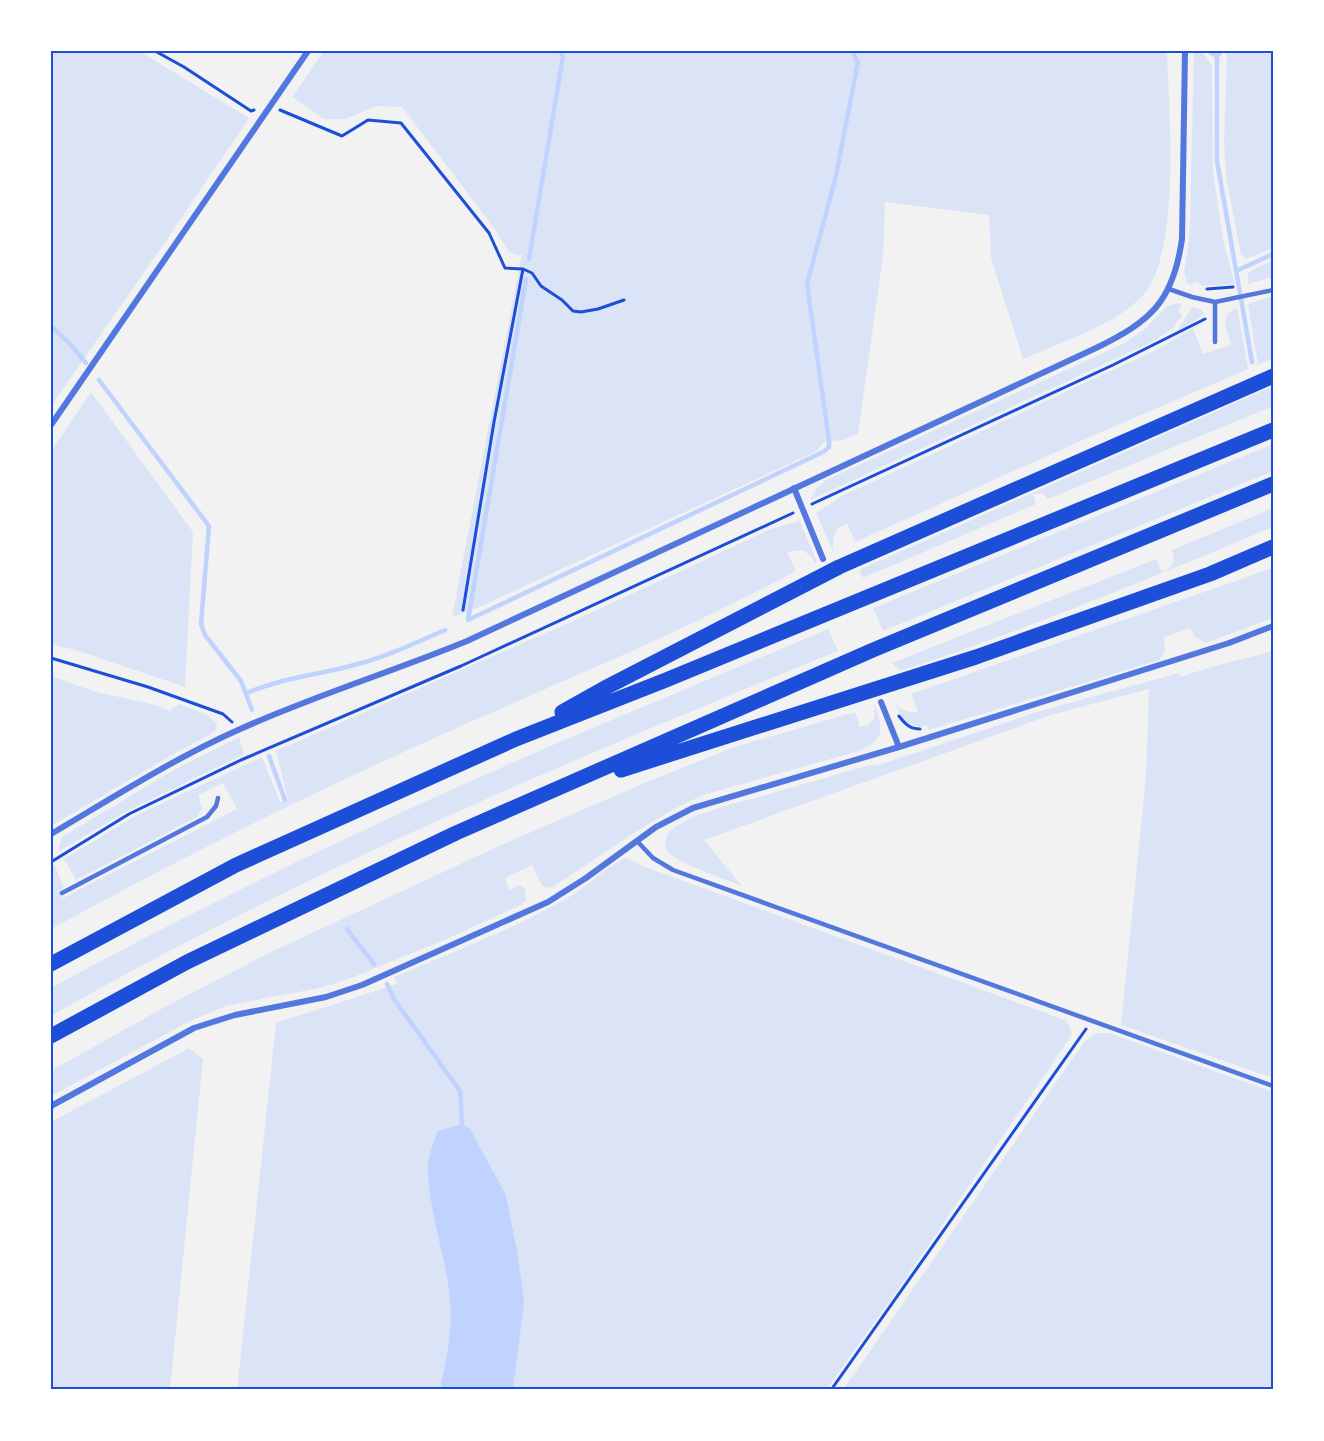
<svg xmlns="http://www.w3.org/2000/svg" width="1324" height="1441" font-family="Helvetica,sans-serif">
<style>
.green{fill:#dbe4f7}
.water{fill:#bfd3fe}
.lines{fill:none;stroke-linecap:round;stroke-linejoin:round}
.stream{stroke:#bfd3fe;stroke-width:4.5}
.path{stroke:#1d4ed8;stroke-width:3}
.service{stroke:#5277de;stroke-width:4.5}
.minor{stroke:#5277de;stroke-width:6}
.motorway{stroke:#1d4ed8;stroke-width:15}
.neatline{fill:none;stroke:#1d4ed8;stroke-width:2}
</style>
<rect width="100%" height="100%" fill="#f2f2f2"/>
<path class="green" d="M 51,51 L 139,51 L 249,118 L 168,238 L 51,406 Z
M 324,51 L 1167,51 C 1169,109 1181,250 1144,294 C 1120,323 1058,344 1023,359 L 991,258 L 989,215 L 885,202 L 883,256 L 858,434 L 843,440 L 824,442 L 817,451 L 475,609 L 452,617 L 522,254 L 517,255 L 508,251 L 495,229 L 402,107 L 376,106 L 346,119 L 324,119 L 292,97 Z
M 1194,51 L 1202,51 L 1212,66 L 1213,173 L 1224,244 L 1235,284 L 1203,286 L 1195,282 L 1190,285 L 1186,281 L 1184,271 L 1188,249 L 1190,222 Z
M 1227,51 L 1273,51 L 1273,248 L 1246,259 L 1241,254 L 1226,177 L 1224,143 Z
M 1273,260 L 1273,277 L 1248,284 L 1248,274 L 1252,270 Z
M 1273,296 L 1273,358 L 1258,365 L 1248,304 Z
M 1177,303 L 1182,304 L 1179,310 L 1182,316 L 1172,329 L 1152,342 L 810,500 L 816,489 L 826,480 L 1123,344 L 1145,329 L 1167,306 Z
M 1192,307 L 1200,309 L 1204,313 L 1196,320 L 1177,331 Z
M 1237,307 L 1248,369 L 1101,432 L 855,542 L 847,523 C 834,528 831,541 834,553 L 816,513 L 842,496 L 1158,349 L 1193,328 L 1203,354 L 1231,345 C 1227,327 1218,319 1237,307 Z
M 1273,386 L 1273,406 L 1048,499 L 1043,494 L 1033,494 L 1036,504 L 863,578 L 859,570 Z
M 91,392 L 193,532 L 185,687 L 79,651 L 51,644 L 51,452 Z
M 1273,444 L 1273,471 L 883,631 L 873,608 Z
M 1273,508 L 1273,527 C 1150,578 1027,630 900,671 L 892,663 L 1156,559 L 1162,572 L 1170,568 L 1174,561 L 1172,550 Z
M 800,521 L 817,562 L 814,563 L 812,557 L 803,550 L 787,552 L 796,571 C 681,633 560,682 441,735 C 309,794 178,859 51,929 L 51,868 L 55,866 L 64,888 L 59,891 L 63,898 L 237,809 L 223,783 L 198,795 L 202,809 L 197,817 L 76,880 L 64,859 L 137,815 L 262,757 L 280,802 L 288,799 L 276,751 L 582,617 L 771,529 Z
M 1273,568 L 1273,618 L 1206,643 L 1195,637 L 1190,628 L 1164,637 L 1165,652 L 1159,660 L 929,730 L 927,726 C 907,728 903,720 895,703 C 901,710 908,714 918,711 L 911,694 Z
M 828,629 L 838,651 C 571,760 302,872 51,1016 L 51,988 C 153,932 257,880 362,831 C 515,758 673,695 828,629 Z
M 1273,651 L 1273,1078 L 1121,1025 L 1146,776 L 1149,689 L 1051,715 L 704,840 L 742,886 C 728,881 673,861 667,851 C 661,841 670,829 678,825 C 700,812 728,805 752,799 C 789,788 826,778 863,767 L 882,764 L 1040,711 L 1179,673 L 1180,677 L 1208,668 Z
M 51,676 L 96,692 L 156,705 L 169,711 L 179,704 L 207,715 L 217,724 L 216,729 L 211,734 L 175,753 L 51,826 Z
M 874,704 C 885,732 884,740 856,752 L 727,788 L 701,796 L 674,809 L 629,836 L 553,887 L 547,888 L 542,886 L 532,865 L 505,878 L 509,890 L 520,885 L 525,889 L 526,901 L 521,905 L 442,941 L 346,980 L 319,988 L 226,1006 L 192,1020 L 51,1096 L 51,1071 L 161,1009 L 269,953 L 499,846 L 642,784 L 734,747 L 855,712 L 860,727 L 868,725 L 875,717 Z
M 239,737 L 244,754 L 125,812 L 58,852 L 62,837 L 177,768 Z
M 626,858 L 648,868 L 1065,1020 L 1070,1027 L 1072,1035 L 897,1291 L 826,1390 L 513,1390 L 523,1302 L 517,1250 L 506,1195 L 431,1200 C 441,1245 455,1293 450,1339 C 448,1356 443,1373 440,1390 L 237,1390 L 276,1023 L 397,984 L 394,977 C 452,952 511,930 566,899 C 587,887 603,868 626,858 Z
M 1097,1033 L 1109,1033 L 1273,1092 L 1273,1390 L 843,1390 L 1084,1042 Z
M 189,1048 L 203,1059 L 170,1390 L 51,1390 L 51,1122 Z"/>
<path class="water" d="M 462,1124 L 470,1129 L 506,1195 L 517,1250 L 524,1302 L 513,1390 L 440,1390 C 446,1360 453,1330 450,1299 C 446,1256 429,1214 428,1171 C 427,1159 434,1143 437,1131 Z"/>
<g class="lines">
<path class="stream" d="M 1209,51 L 1217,57
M 1221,51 L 1217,57 L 1217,161 L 1252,362
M 529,259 L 563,56 L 560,51
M 1236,271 L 1273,254
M 526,279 L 468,620 L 823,452 L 829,447 L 829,441 L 807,284 L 836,176 L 858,62 L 852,51
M 51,326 L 73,347 L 86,363
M 99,380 L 209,526 L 201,624 L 205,635 L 241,681 L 252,710
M 247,693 C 281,678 318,675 354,665 C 386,657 415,643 445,630
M 269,756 L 285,800
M 347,929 L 374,964
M 387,984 L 394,999 L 460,1091 L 462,1124"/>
<path class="path" d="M 155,51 L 184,67 L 251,111 L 254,110
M 280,110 L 342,136 L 368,120 L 401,123 L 489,233 L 505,268 L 523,269 L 532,273 L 541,286 L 562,300 L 573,311 L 581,312 L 598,309 L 624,300
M 1207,289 L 1233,287
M 812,504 L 1113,365 L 1205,319
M 463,610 L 494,422 L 523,269
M 51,658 L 148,687 L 223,714 L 232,722
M 899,716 C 905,724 910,729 920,729
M 51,862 L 129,814 L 241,760 L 461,666 L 793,513
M 831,1390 L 1086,1029"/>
<path class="service" d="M 1169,289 L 1192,297 L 1215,302 L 1273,290
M 1215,342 L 1215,302
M 637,841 L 653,858 L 673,870 L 1273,1086
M 62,893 L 207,817 L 216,806 L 218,798"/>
<path class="minor" d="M 51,425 L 308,51
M 794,488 L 823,559
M 881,702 L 899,747
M 51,834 C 112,798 173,759 238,730 C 313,696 392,672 467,641 L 1096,348 C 1151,321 1173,302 1182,239 L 1185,51
M 51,1106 L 194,1028 L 235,1015 L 326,997 L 362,985 L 548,902 L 586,878 L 656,827 L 693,808 L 899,747 L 1229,643 L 1273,626"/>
<path class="motorway" d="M 562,712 L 603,689 L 839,567 L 1273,376
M 621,770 L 976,657 L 1210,574 L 1273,547
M 51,964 L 236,865 L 516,739 L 666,680 L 1273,430
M 51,1036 L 187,962 L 456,833 L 873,650 L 1273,484"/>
</g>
<rect width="1324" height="1441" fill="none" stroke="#ffffff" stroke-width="105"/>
<rect x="52" y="52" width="1220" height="1336" class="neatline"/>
</svg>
